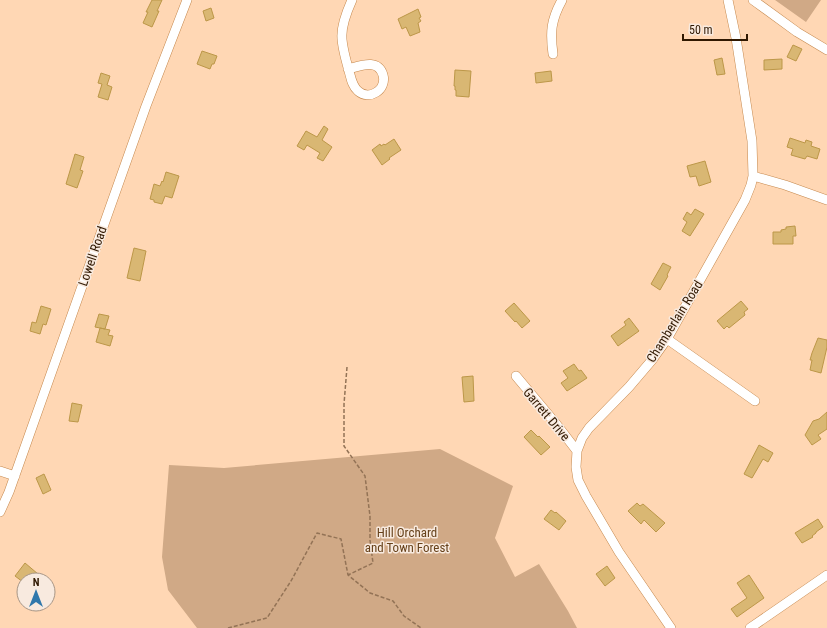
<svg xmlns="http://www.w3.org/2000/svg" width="827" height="628" font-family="'Roboto Condensed',sans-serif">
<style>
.green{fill:#d0a986}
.building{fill:#d9b773;stroke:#bc9748}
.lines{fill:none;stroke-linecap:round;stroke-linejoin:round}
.minor-casing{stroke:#c5884d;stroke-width:10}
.path{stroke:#937356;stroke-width:1.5;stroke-dasharray:4 2;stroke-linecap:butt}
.minor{stroke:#fff;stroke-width:9}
.labels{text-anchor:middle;stroke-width:3;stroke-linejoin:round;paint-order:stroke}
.street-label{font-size:13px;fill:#301800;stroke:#f8eadf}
.park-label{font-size:13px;fill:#66411a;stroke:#f8eadf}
</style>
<rect width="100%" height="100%" fill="#ffd7b4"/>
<path class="green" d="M 775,0 L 821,0 L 806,22 Z
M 440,449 L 513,486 L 495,538 L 515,577 L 539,564 L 568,611 L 577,628 L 197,628 L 168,590 L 162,557 L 169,465 L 224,468 Z"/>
<path class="building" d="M 152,0 L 162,0 L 157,11 L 159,11 L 152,27 L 143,23 L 148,12 L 146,12 Z
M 211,8 L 214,18 L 206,21 L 203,11 Z
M 418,9 L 421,17 L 419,18 L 421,21 L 418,23 L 420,32 L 410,36 L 406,27 L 402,29 L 398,19 Z
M 793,45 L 802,49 L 796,61 L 787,57 Z
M 202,51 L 217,56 L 214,64 L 212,64 L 210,69 L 197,64 Z
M 722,58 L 725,74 L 717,75 L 714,60 Z
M 782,59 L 782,69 L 764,70 L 764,60 Z
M 455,70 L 471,71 L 469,97 L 456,96 L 456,90 L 455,90 L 455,86 L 454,86 Z
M 551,71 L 552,81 L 536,83 L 535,73 Z
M 101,73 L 110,76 L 107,85 L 112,87 L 108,100 L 98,97 L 102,84 L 98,83 Z
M 324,126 L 328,129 L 322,140 L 332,147 L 323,161 L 317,158 L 320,153 L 307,145 L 304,150 L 297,146 L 306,131 L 317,137 Z
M 790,138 L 805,143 L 806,140 L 812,142 L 811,146 L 820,149 L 817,159 L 807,156 L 805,159 L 791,155 L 793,149 L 787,147 Z
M 394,139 L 401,150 L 389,158 L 390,159 L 382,165 L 372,150 L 380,144 L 381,146 L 384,144 L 385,145 Z
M 75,154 L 84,157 L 80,170 L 83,171 L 77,188 L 66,184 Z
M 705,161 L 711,182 L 699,186 L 696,176 L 690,177 L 687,166 Z
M 166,172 L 179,176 L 172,198 L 165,196 L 162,204 L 154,202 L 154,200 L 150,199 L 154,184 L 160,186 L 162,181 L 163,182 Z
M 695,209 L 704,214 L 690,236 L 682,231 L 687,222 L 683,219 L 687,212 L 691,215 Z
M 795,226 L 796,236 L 793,236 L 793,244 L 773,244 L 773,232 L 781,232 L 781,230 L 786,229 L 786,227 Z
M 134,248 L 146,251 L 140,281 L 127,278 Z
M 663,263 L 671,267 L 667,275 L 668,276 L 660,290 L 651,284 Z
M 741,301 L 748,309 L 744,312 L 745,315 L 729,328 L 727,326 L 724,329 L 717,321 Z
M 514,303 L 530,321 L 522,328 L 516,321 L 515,322 L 505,311 Z
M 41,306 L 51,309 L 46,325 L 43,324 L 40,334 L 30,331 L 32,322 L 36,323 Z
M 99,314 L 109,316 L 105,329 L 95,327 Z
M 629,318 L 639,331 L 618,346 L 611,336 L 626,325 L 624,322 Z
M 100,328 L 110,330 L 108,335 L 113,336 L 110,346 L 96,342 Z
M 818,338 L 827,340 L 827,347 L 821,373 L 810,370 L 812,360 L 810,360 L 812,353 Z
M 574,364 L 579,371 L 581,370 L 587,378 L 567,391 L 561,383 L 568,378 L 563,371 Z
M 473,376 L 474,401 L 464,402 L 462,377 Z
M 72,403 L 82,405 L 78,422 L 69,421 Z
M 827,412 L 827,429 L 818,435 L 821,439 L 812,445 L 805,435 L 813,421 L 819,419 Z
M 531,430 L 538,437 L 539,436 L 550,447 L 541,455 L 524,437 Z
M 759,445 L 773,453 L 768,462 L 763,459 L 752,478 L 744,474 Z
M 44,474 L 51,490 L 43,494 L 36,478 Z
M 637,503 L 640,506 L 643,504 L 665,523 L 656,532 L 644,520 L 641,524 L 628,511 Z
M 551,510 L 555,513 L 556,512 L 566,521 L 559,530 L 544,519 Z
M 818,519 L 823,527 L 816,532 L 816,533 L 812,536 L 813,537 L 802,543 L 795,533 Z
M 25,563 L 38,574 L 33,580 L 24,580 L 23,582 L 15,576 Z
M 607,566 L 615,578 L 605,586 L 596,574 Z
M 749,575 L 764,598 L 737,617 L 731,609 L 747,598 L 737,583 Z"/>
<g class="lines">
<defs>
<path id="minor" d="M 753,0 L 797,32 L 827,50
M 553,54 C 550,32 551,20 562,0
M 348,69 C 360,66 378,58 383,75 C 387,90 369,101 358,91 C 352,86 351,78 349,71 C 340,40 338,31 352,0
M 753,176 L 785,185 L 827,200
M 667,339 L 755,401
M 516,376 L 557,425 L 577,451
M 0,471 L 15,476
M 0,512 L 9,492 L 146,106 L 187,0
M 671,628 L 619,552 L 586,496 L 578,480 L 576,467 L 577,451 L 582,438 L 589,428 L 629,387 L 652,360 L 667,339 L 745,200 L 751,185 L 753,176 L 752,141 L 736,38 L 728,0
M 750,628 L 827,575"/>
</defs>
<use href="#minor" class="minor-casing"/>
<path class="path" d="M 347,367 L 344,404 L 344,446 L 365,476 L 370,516 L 370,540 L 373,563 L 348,575
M 228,628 L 267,618 L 291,581 L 317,533 L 341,539 L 348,575 L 370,593 L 393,601 L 404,616 L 421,628"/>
<use href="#minor" class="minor"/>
</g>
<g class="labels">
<g class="street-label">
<text transform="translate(92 256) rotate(-71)" y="5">Lowell Road</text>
<text transform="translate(674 321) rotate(-58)" y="5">Chamberlain Road</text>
<text transform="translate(547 414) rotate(50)" y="5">Garrett Drive</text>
</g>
<g class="park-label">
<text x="407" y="537">Hill Orchard<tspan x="407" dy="15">and Town Forest</tspan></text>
</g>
</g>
<g transform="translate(36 592)"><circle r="19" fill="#f8eadf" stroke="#a89686"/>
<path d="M0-3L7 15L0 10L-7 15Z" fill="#3078ac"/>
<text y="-6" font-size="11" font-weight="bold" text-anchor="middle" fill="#301800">N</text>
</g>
<path d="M683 34v6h64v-6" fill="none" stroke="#301800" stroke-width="2"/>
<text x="689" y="34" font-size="12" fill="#301800" stroke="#f8eadf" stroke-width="3" paint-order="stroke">50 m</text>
</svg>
